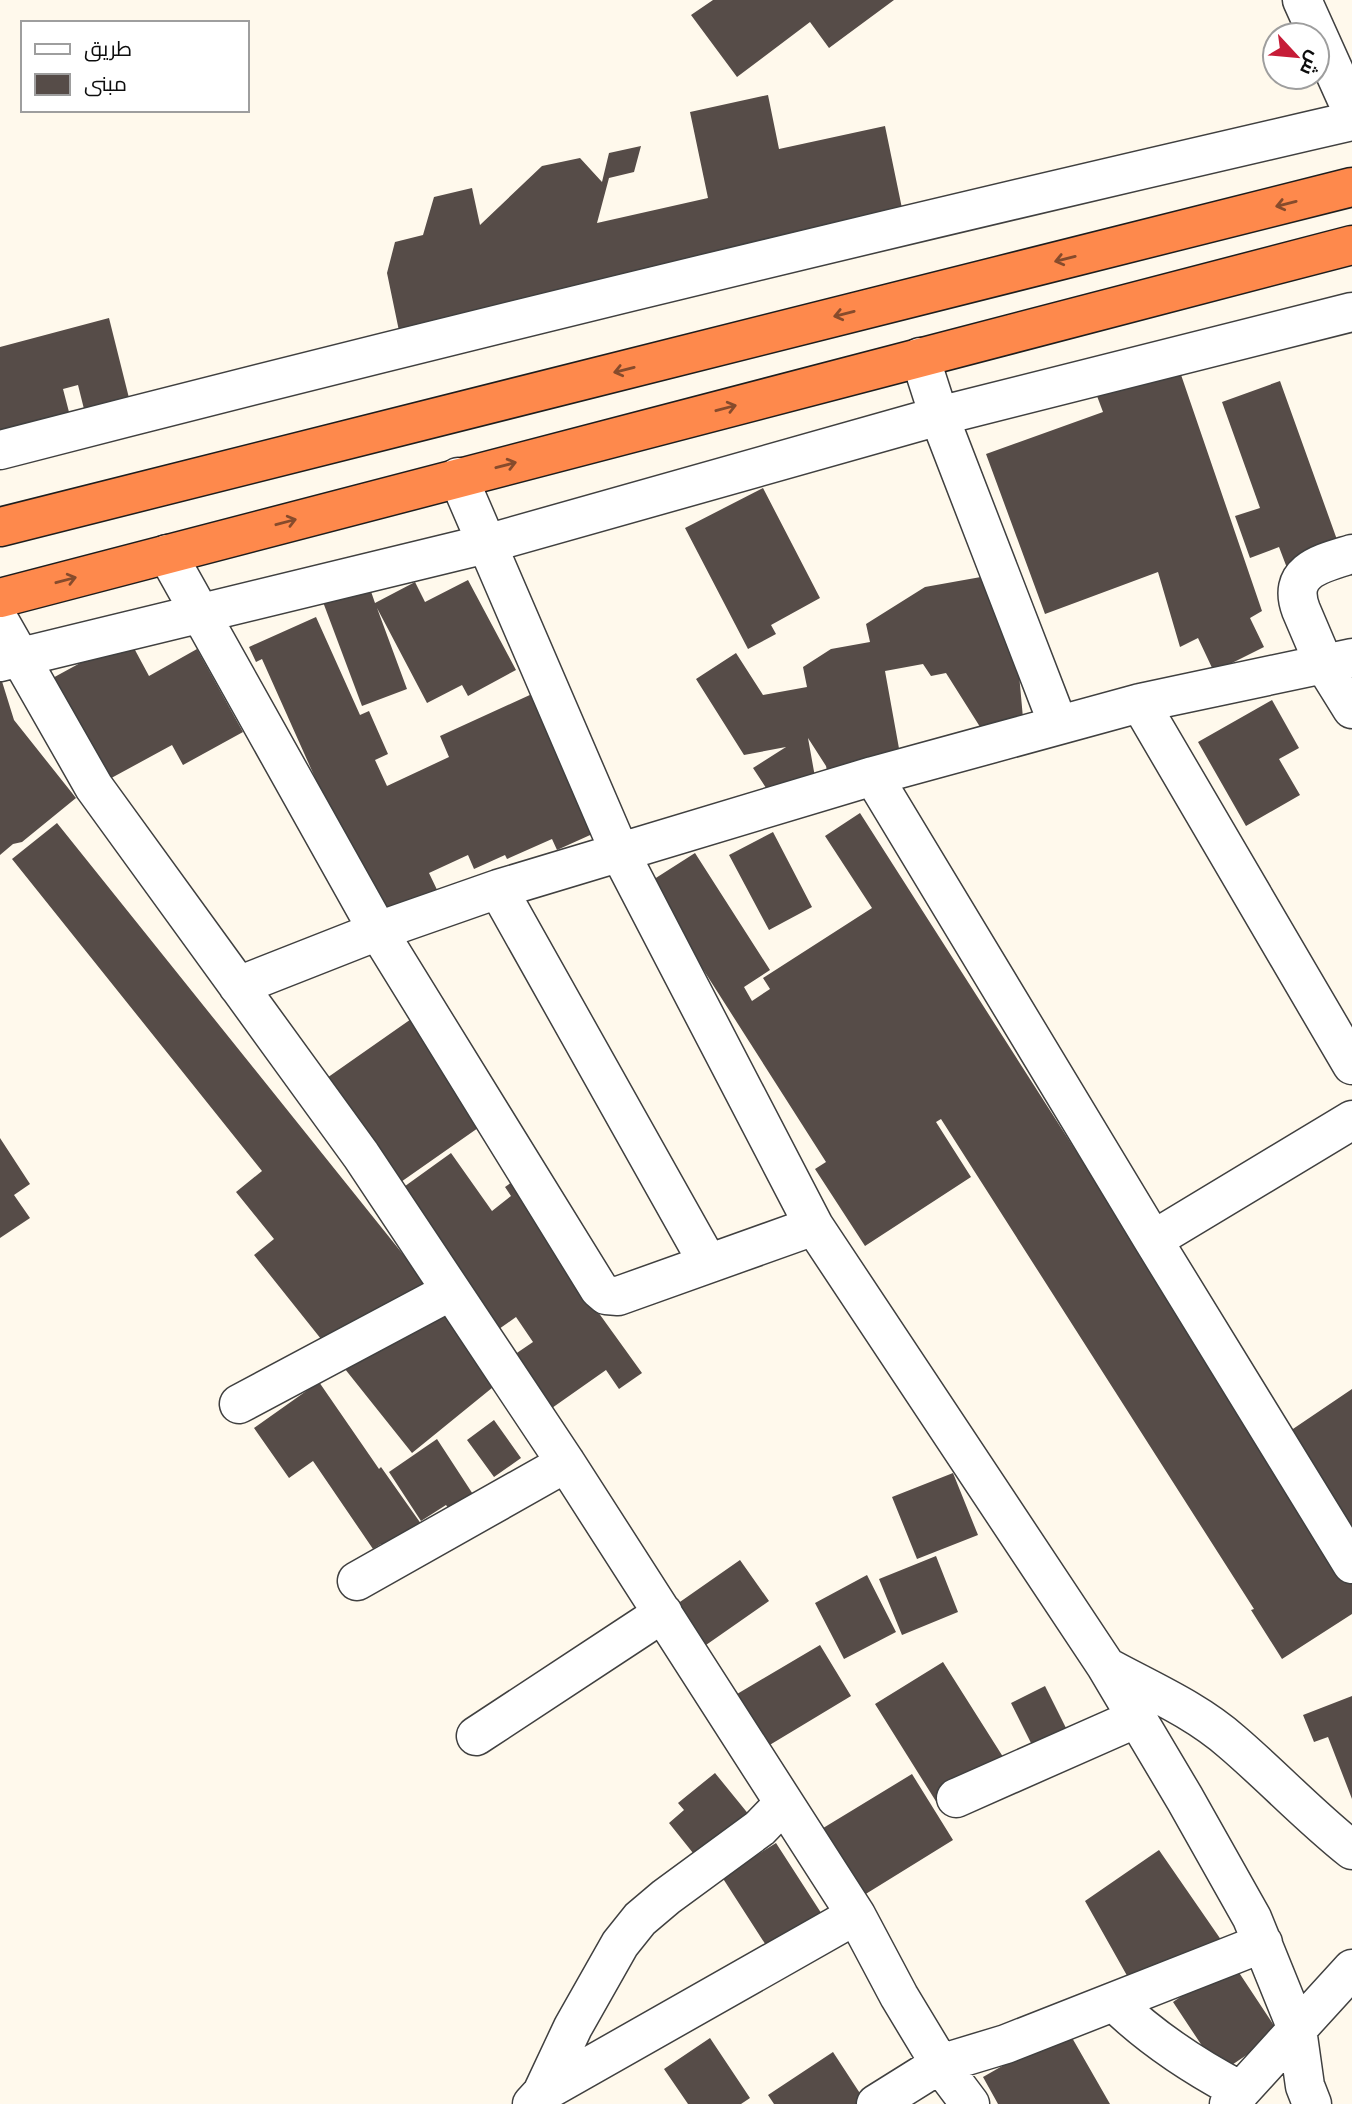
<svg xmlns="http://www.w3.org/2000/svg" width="1352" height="2104" font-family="Merriweather,Cairo,serif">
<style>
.building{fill:#564c48}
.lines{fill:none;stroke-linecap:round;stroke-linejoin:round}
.street-casing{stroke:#404040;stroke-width:41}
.highway-casing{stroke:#1e1e1e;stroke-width:41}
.street{stroke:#fff;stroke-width:38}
.highway{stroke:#fe894c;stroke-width:38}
.oneway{stroke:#864b2c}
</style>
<rect width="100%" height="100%" fill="#fff9ec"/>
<path class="building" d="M 713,0 L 894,0 L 829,48 L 810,22 L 737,77 L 691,15 Z
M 768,95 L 779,149 L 885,126 L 904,218 L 404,355 L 387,273 L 395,242 L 423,235 L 434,197 L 472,188 L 480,225 L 542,166 L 580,158 L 602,182 L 609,153 L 641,146 L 634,172 L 609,178 L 597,223 L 708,198 L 690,112 Z
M 109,318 L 132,410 L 87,421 L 78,385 L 63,389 L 75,435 L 0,459 L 0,347 Z
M 1178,366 L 1262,611 L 1250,618 L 1264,647 L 1214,672 L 1198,638 L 1180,647 L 1158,572 L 1045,614 L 986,454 L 1103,412 L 1097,396 Z
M 1280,381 L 1340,548 L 1287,568 L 1279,547 L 1250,558 L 1235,516 L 1260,508 L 1222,402 Z
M 763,488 L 820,598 L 771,625 L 776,634 L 748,649 L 685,528 Z
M 992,575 L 1013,608 L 1023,718 L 982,730 L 946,673 L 931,676 L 923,664 L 885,671 L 902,765 L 830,785 L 826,766 L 808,738 L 815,777 L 770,794 L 753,768 L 786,747 L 744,755 L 696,679 L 736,653 L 763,695 L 807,687 L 803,667 L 831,649 L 870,642 L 866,624 L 925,587 Z
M 366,577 L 375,603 L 415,582 L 425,602 L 468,580 L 516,670 L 468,696 L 462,685 L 427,703 L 377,608 L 407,689 L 362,706 L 320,594 Z
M 316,617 L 360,715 L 369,711 L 388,754 L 375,760 L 387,786 L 449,757 L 440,736 L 532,694 L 599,831 L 557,850 L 552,839 L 507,859 L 505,855 L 474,869 L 468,855 L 429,873 L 440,896 L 380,923 L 262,659 L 256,662 L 249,647 Z
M 128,637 L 149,676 L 197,649 L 243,732 L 183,765 L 172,745 L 104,782 L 49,680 Z
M 0,675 L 14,720 L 76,798 L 22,842 L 13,844 L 0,855 Z
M 1272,700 L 1299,748 L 1279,759 L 1300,795 L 1246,826 L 1198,742 Z
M 860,813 L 1352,1583 L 1352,1614 L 1282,1659 L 1251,1610 L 1254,1609 L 941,1119 L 936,1122 L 971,1177 L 865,1246 L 815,1169 L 826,1162 L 648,883 L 695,853 L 770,970 L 744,987 L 752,1001 L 770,989 L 763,978 L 872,908 L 825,836 Z
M 57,823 L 503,1379 L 412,1453 L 254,1255 L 274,1239 L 236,1192 L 262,1171 L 12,859 Z
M 773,832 L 812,907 L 769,930 L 729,855 Z
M 414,1017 L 488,1121 L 398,1184 L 324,1080 Z
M 0,1138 L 30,1184 L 14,1195 L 30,1218 L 0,1238 Z
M 451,1153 L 492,1211 L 511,1196 L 505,1187 L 523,1174 L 549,1244 L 642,1373 L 619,1389 L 606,1370 L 542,1415 L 505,1361 L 533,1342 L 516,1317 L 499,1329 L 401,1189 Z
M 319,1382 L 379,1469 L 381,1467 L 424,1528 L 388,1554 L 381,1544 L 373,1549 L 313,1461 L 289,1478 L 254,1428 Z
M 1352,1389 L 1352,1529 L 1287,1433 Z
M 494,1420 L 521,1458 L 494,1477 L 467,1440 Z
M 437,1439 L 480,1505 L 458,1521 L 446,1505 L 421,1521 L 389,1472 Z
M 953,1473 L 978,1535 L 917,1559 L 892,1497 Z
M 936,1556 L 958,1612 L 902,1635 L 879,1579 Z
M 740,1560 L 769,1601 L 706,1645 L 677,1604 Z
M 867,1575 L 896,1632 L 844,1659 L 815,1603 Z
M 820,1645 L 851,1696 L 763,1749 L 732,1697 Z
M 943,1662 L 1005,1760 L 937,1803 L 875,1704 Z
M 1045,1686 L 1067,1730 L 1033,1747 L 1011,1703 Z
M 1352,1696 L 1352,1799 L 1328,1737 L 1314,1742 L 1303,1715 Z
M 715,1773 L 750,1816 L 697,1858 L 669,1823 L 684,1810 L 678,1803 Z
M 912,1774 L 953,1840 L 856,1900 L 815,1833 Z
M 776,1843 L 825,1919 L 771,1953 L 722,1877 Z
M 1159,1850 L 1226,1947 L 1134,1988 L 1085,1901 Z
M 1232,1962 L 1279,2033 L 1220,2073 L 1173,2002 Z
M 1067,2029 L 1110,2104 L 998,2104 L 983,2077 Z
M 710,2038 L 750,2098 L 741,2104 L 688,2104 L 664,2069 Z
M 833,2052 L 865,2101 L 860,2104 L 774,2104 L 768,2095 Z"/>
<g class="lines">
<defs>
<path id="street" d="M 1302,0 L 1352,111
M 920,357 L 939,416 L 1058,724
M 0,450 C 449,334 900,225 1352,121
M 458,477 L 620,853 L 814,1226 L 1106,1666 L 1185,1799 L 1252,1918 L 1297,2029 L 1305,2086 L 1312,2104
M 167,554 L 378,931 L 599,1289 L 606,1295 L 618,1296 L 814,1226
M 1352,554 C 1323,563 1286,570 1301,610 L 1324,664 L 1352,709
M 0,622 L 94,787 L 361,1155 L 566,1463 L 856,1915 L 899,1996 L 940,2064 L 876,2104
M 0,662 L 486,544 L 939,416 L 1352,312
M 1140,703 L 1352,1065
M 873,776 L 1153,1240 L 1352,1564
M 498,889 L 708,1263
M 238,986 L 378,931 L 498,889 L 873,776 L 1140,703 L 1352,658
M 1153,1240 L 1352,1120
M 239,1404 L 451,1291
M 357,1581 L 566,1463
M 1107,1667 C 1149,1690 1196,1710 1232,1742 C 1273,1777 1309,1816 1352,1850
M 476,1736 L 663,1613
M 956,1798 L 1137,1718
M 1114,2002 C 1151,2038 1195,2067 1241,2091
M 544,2097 L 542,2093 L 856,1915
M 532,2104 L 542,2093 L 573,2027 L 620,1944 L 640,1919 L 666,1897 L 760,1828 L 784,1803
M 970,2104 L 940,2064 L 1006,2044 L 1263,1943
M 1229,2104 L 1352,1969"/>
<path id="highway" d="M 0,527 L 1352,187
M 0,598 L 1352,245"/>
</defs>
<use href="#street" class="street-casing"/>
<use href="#highway" class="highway-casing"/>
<use href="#street" class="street"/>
<use href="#highway" class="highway"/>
</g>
<defs><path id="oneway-shaft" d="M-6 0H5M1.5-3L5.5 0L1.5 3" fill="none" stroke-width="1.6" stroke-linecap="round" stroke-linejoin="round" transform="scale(1.75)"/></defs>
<g class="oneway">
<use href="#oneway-shaft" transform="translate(1286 204) rotate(166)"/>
<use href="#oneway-shaft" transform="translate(1065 259) rotate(166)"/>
<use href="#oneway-shaft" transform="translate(844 314) rotate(166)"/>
<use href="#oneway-shaft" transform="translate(624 370) rotate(166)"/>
<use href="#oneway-shaft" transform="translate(726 408) rotate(-15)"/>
<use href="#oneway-shaft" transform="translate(506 465) rotate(-15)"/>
<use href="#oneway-shaft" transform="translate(286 522) rotate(-15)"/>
<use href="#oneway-shaft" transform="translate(66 580) rotate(-15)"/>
</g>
<rect x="21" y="21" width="228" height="91" fill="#ffffff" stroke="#9e9e9e" stroke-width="2"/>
<rect x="35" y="44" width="35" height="10" fill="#ffffff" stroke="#9e9e9e" stroke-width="2"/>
<text x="84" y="56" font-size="21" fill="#0d0d0d">طريق</text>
<rect x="35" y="74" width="35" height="21" fill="#564c48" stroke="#9e9e9e" stroke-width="2"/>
<text x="84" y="91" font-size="21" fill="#0d0d0d">مبنى</text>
<g transform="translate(1296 56) rotate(116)"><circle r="33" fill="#ffffff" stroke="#9e9e9e" stroke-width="2"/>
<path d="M0-5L12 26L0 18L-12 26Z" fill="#c61c37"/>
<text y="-10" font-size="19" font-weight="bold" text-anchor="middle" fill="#0d0d0d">ش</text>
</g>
</svg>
